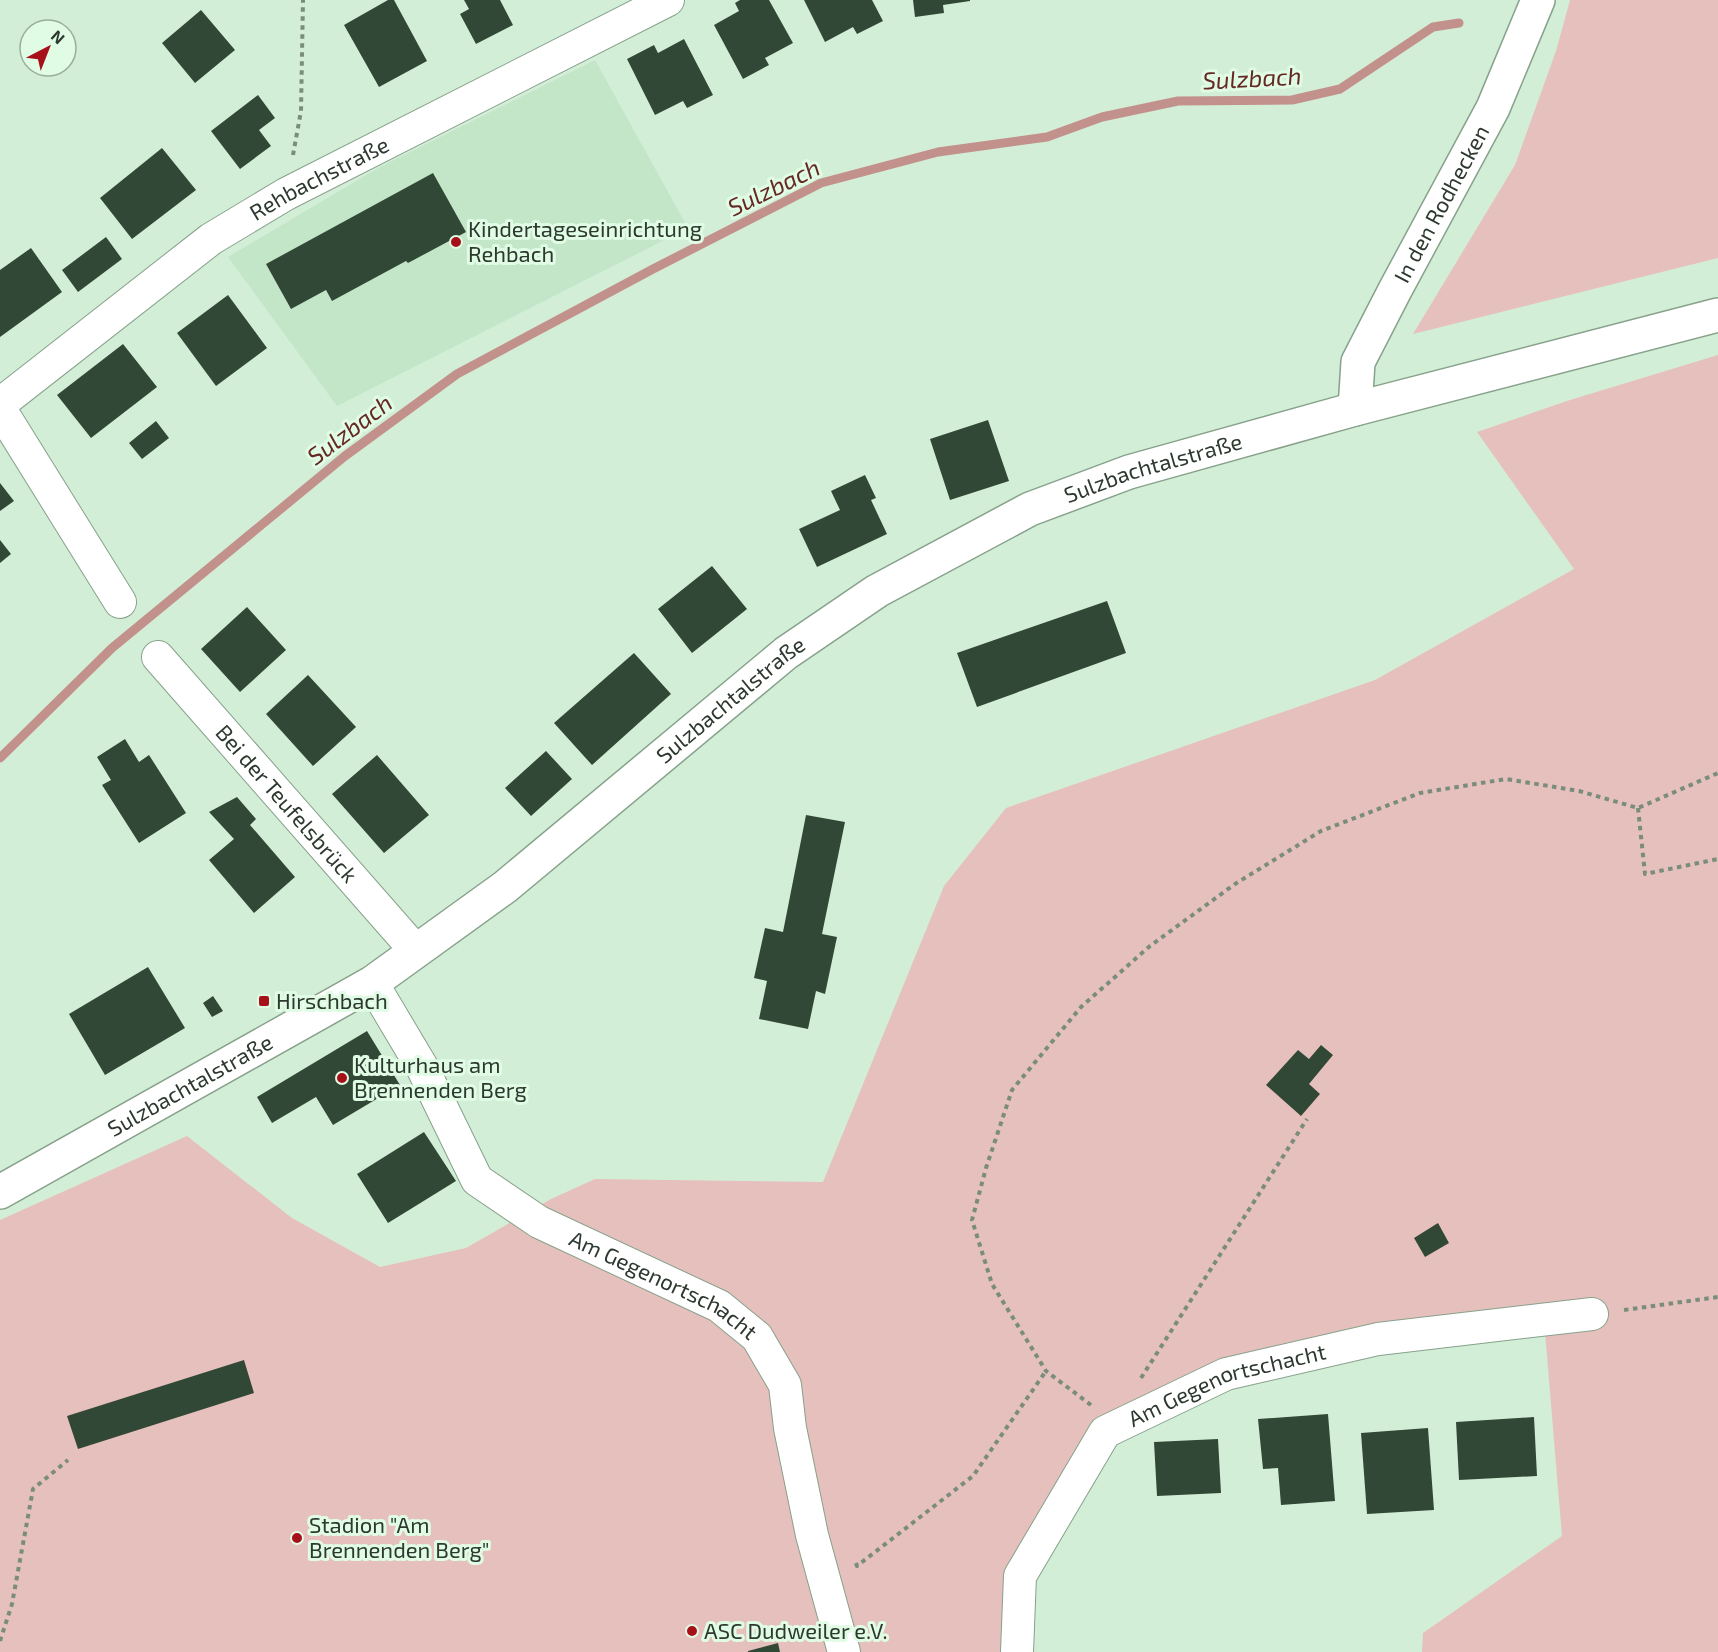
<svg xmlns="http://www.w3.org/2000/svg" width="1718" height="1652" font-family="'Exo 2',sans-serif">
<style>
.built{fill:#c3e5c8}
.green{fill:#e6c0bc}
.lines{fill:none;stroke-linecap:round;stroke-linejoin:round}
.stream{stroke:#c3918b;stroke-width:9}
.building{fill:#324836}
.street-casing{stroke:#87a18b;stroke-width:34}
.secondary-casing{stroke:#87a18b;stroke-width:36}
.path{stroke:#7a8d7d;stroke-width:4;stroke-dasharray:4.5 4.5;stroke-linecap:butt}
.street{stroke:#fff;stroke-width:32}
.secondary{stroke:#fff;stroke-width:33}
.poi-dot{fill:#a71019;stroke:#e0fce4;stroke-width:2}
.labels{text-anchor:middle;stroke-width:6;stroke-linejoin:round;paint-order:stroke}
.street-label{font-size:22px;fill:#2d382f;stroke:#e0fce4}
.poi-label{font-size:22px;fill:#2d382f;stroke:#e0fce4;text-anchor:start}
.water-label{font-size:24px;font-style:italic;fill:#662824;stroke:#e0fce4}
</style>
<rect width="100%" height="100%" fill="#d3eed7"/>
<path class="built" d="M 595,60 L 688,228 L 337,406 L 228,257 L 380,167 Z"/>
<path class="green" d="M 1570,0 L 1718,0 L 1718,258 L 1413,334 L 1515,165 L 1556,51 Z
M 1718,355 L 1718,1652 L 1422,1652 L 1423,1633 L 1562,1536 L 1544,1320 L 1226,1374 L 1105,1432 L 1020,1576 L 1017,1652 L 0,1652 L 0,1220 L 187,1136 L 292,1218 L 380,1267 L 466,1248 L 551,1199 L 595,1179 L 823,1182 L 944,886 L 1006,808 L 1375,680 L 1574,569 L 1477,432 L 1570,400 Z"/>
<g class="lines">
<path class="stream" d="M 0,758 L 112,648 L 345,456 L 457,374 L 653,269 L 821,183 L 938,152 L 1047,137 L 1102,117 L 1178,101 L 1292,100 L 1340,89 L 1433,27 L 1459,23"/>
</g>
<path class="building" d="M 388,0 L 394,0 L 427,61 L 379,87 L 344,25 Z
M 464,0 L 500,0 L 513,25 L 476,44 L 460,14 L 469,9 Z
M 740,0 L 769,0 L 793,43 L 765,58 L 769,65 L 743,79 L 714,25 L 739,11 L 735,3 Z
M 804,0 L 872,0 L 883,21 L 857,34 L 853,27 L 825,42 Z
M 913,0 L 970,0 L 970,1 L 943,5 L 944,13 L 915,17 Z
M 201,10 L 235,50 L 195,83 L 162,43 Z
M 684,39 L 713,95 L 687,108 L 683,101 L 655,115 L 627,59 L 654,45 L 658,53 Z
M 258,95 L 275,118 L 259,130 L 271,146 L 240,169 L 211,131 Z
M 162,148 L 196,190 L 132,239 L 100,198 Z
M 433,173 L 466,232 L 408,263 L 406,261 L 332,301 L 326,290 L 291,309 L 266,264 Z
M 106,237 L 122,259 L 78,292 L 62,270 Z
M 31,248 L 62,292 L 0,337 L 0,270 Z
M 228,295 L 267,348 L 216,386 L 177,333 Z
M 123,344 L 157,387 L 91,438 L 57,395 Z
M 988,420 L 1009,481 L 950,500 L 930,439 Z
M 156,421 L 169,438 L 142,459 L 129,443 Z
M 865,475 L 876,498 L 871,500 L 887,534 L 817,567 L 799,529 L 840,510 L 831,491 Z
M 0,483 L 14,501 L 0,511 Z
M 0,540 L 11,554 L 0,563 Z
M 712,566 L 747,609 L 692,653 L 658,609 Z
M 1107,601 L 1126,653 L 977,707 L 957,653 Z
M 247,607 L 286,650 L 240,692 L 201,649 Z
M 634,653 L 671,694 L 592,765 L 554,723 Z
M 308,675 L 356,727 L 313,766 L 266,714 Z
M 125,739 L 139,762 L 149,755 L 186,813 L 139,843 L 102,785 L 111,780 L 97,757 Z
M 546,751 L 572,779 L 531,816 L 505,788 Z
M 377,755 L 429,815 L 384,853 L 332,794 Z
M 237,797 L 256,819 L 250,825 L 295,877 L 254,913 L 209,860 L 234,839 L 209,812 Z
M 806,815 L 845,822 L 822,934 L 837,937 L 825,994 L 816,991 L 808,1029 L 759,1019 L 767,981 L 754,978 L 765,928 L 783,932 Z
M 148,967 L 185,1028 L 105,1075 L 69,1014 Z
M 213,996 L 223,1011 L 212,1017 L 203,1003 Z
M 367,1031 L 400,1085 L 333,1125 L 316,1097 L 272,1123 L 257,1097 Z
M 1321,1045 L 1333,1055 L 1309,1084 L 1320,1094 L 1301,1116 L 1266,1085 L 1298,1050 L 1309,1059 Z
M 424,1132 L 456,1181 L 388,1223 L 357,1174 Z
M 1438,1223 L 1449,1243 L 1425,1257 L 1414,1238 Z
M 244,1360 L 254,1393 L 78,1449 L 67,1416 Z
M 1328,1414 L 1335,1501 L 1281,1505 L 1278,1468 L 1263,1469 L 1258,1419 Z
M 1534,1417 L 1537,1476 L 1459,1480 L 1456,1422 Z
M 1428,1428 L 1434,1510 L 1367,1514 L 1361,1433 Z
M 1218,1439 L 1221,1493 L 1157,1496 L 1154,1442 Z
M 778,1643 L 780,1652 L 748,1652 L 748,1651 Z"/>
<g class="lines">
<defs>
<g id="street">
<path id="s1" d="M 0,404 L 211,239 L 286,194 L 668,0"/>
<path d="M 0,409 L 120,602"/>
<path id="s2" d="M 158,657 L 416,951"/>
<path id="s3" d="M 372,983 L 422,1067 L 477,1180 L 539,1222 L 719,1306 L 757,1337 L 785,1385 L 790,1428 L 812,1535 L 844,1652"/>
<path id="s4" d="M 1017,1652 L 1020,1576 L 1105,1432 L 1226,1374 L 1378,1339 L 1592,1314"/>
</g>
<g id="secondary">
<path id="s5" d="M 1355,409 L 1358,362 L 1395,290 L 1493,108 L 1538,0"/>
<path id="s6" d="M 0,1192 L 372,983 L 505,887 L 786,653 L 877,591 L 1030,509 L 1129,472 L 1355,409 L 1718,315"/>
</g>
</defs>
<use href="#street" class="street-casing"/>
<use href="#secondary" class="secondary-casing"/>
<path class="path" d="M 293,155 L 301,111 L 303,0
M 1638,808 L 1645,874 L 1718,859
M 1624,1310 L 1718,1297
M 1141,1378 L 1307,1119
M 1091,1405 L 1046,1371 L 992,1284 L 972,1220 L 986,1168 L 1012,1090 L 1081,1007 L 1150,946 L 1235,884 L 1321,831 L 1420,793 L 1506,779 L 1579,791 L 1638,808 L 1718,773
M 856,1563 L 857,1566 L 973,1476 L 1046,1371
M 0,1641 L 12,1604 L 33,1489 L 68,1460"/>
<use href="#street" class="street"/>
<use href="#secondary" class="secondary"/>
</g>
<g class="poi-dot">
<circle cx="456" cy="242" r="6"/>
<rect x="258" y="995" width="12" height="12" rx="3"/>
<circle cx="342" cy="1078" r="6"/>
<circle cx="297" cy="1538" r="6"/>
<circle cx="692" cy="1631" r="6"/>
</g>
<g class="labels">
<g class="street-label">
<text dy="8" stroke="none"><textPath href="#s1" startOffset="392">Rehbachstraße</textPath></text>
<text dy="8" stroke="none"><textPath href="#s5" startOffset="226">In den Rodhecken</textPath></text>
<text dy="8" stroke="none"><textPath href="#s6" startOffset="1370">Sulzbachtalstraße</textPath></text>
<text dy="8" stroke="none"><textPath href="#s6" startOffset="884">Sulzbachtalstraße</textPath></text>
<text dy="8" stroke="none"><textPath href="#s2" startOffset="195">Bei der Teufelsbrück</textPath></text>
<text dy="8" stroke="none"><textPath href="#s6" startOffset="218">Sulzbachtalstraße</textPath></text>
<text dy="8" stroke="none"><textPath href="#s3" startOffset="438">Am Gegenortschacht</textPath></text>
<text dy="8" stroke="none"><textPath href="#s4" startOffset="375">Am Gegenortschacht</textPath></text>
</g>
<g class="poi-label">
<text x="468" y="237">Kindertageseinrichtung<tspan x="468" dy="25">Rehbach</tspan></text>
<text x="276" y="1009">Hirschbach</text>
<text x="354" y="1073">Kulturhaus am<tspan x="354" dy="25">Brennenden Berg</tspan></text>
<text x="309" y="1533">Stadion "Am<tspan x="309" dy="25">Brennenden Berg"</tspan></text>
<text x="704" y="1639">ASC Dudweiler e.V.</text>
</g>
<g class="water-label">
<text transform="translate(1252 79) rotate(-3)" y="8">Sulzbach</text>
<text transform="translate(774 188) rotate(-26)" y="8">Sulzbach</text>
<text transform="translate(350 430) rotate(-37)" y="8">Sulzbach</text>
</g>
</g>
<g transform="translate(48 48) rotate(42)"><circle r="28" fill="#e0fce4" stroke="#98ae9c" stroke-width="1.5"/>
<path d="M0-4.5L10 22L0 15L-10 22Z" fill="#a71019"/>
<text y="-9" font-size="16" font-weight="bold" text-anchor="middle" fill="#2d382f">N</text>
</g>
</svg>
